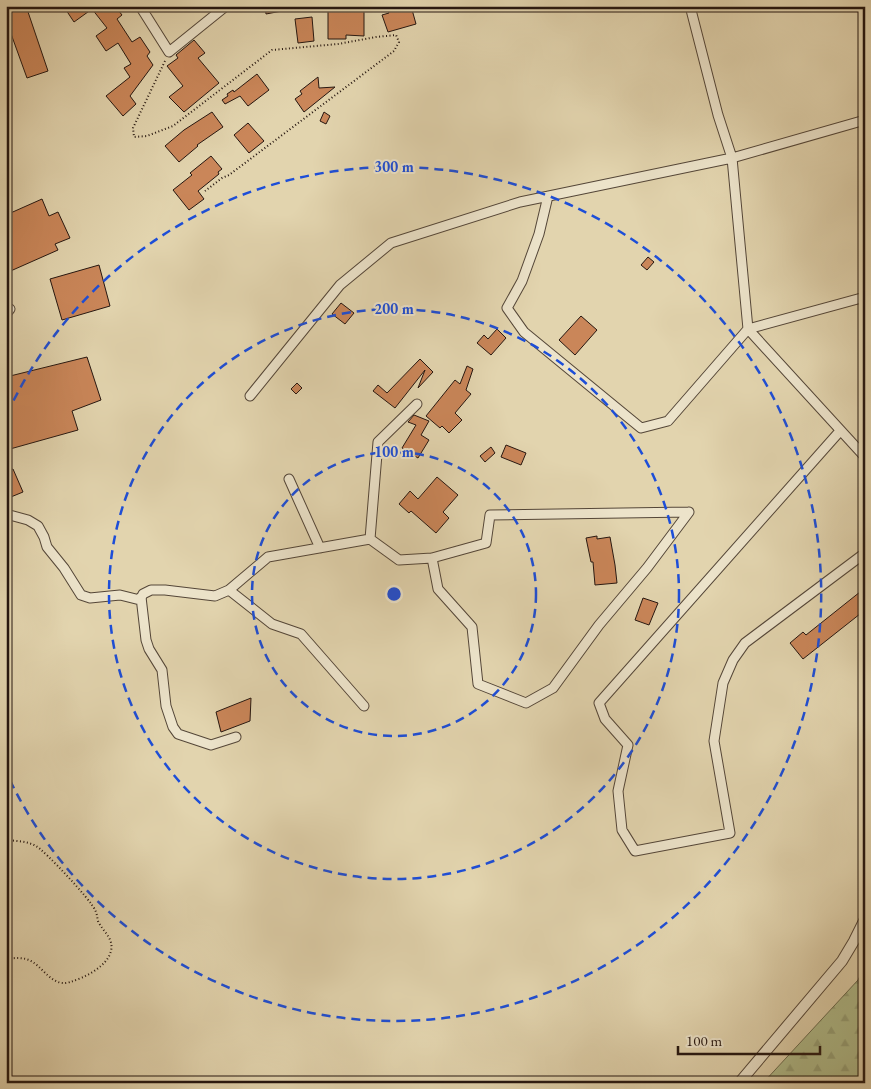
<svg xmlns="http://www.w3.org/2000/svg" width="871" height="1089" font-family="'EB Garamond',serif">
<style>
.forest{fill:url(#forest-firs);stroke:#6a6a4e}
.building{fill:#ca8659;stroke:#251610}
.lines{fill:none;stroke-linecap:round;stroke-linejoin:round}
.minor-casing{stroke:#544638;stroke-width:11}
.tertiary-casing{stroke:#544638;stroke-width:12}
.path{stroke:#251610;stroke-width:2;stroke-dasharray:1 2.5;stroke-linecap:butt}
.minor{stroke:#ece3ca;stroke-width:9}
.tertiary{stroke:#ece3ca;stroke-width:10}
.ring{fill:none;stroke:#1d4ed8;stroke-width:2.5;stroke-dasharray:9 6}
.centre{fill:#1d4ed8;stroke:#ece3ca;stroke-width:2.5}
.ring-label{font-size:15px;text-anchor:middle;font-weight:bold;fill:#1d4ed8;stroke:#ece3ca;stroke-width:4;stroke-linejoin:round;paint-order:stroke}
</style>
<defs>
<pattern id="forest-firs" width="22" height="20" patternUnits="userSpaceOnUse" patternTransform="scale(1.25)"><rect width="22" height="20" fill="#b0bd8c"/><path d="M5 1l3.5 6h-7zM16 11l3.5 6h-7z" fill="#97a278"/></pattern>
</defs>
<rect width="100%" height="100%" fill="#e2d4ae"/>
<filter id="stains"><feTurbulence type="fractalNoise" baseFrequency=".004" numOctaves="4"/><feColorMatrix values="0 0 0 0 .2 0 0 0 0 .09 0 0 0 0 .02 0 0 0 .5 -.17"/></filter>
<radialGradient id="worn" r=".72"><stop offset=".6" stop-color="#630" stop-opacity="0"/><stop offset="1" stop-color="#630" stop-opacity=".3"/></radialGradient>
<path class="forest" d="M 865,966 L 865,1083 L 763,1083 L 858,980 Z"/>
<path class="building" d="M 18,6 L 26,6 L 48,71 L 27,78 L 6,20 L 6,11 Z
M 72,6 L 115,6 L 122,15 L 117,19 L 132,42 L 140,37 L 150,52 L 147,56 L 153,65 L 130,96 L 136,104 L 123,116 L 106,96 L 130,77 L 124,68 L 131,64 L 118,43 L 106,51 L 96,36 L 107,28 L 92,9 L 74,22 L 66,10 Z
M 265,6 L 287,6 L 287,10 L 266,14 Z
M 347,6 L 364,6 L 364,36 L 346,35 L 346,39 L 328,39 L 328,8 L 347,8 Z
M 393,6 L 411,6 L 416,24 L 388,32 L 382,15 L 389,13 L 387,8 Z
M 312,17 L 314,41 L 298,43 L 295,19 Z
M 194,40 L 205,53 L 198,58 L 219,83 L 184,112 L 169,97 L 183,86 L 167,66 L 178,58 L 176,55 Z
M 257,74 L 269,90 L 248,106 L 240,96 L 225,104 L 222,100 L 228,96 L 227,94 L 233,90 L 234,92 Z
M 318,77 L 319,88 L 335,87 L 304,112 L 295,99 L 302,94 L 300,91 Z
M 212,112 L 223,127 L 197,145 L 198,146 L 179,162 L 165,146 L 184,130 Z
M 324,112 L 330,116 L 326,124 L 320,121 Z
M 248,123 L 264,141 L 249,153 L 234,135 Z
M 211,156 L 222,169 L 218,172 L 219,174 L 198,191 L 204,199 L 189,210 L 173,190 L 192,175 L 190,173 Z
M 42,199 L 49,216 L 58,212 L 70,238 L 55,244 L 58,250 L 6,273 L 6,215 Z
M 648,257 L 654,262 L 647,270 L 641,265 Z
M 99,265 L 110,306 L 62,320 L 50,279 Z
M 341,303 L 354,313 L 345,324 L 332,314 Z
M 581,316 L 597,330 L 575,355 L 559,340 Z
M 497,329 L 506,338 L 491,355 L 477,343 L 484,335 L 488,339 Z
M 87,357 L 101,400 L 72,411 L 78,430 L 10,449 L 6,436 L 6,377 Z
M 420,359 L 433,372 L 418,388 L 425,370 L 395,408 L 373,391 L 378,385 L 387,393 Z
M 467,366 L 473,369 L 466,390 L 471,394 L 455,413 L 462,420 L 449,433 L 442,426 L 440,428 L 426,416 L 455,380 L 460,384 Z
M 297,383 L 302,388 L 296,394 L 291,389 Z
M 414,415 L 429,421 L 421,435 L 429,440 L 418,458 L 402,448 L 416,425 L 408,422 Z
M 506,445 L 526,453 L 521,465 L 501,457 Z
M 491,447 L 495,453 L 485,462 L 480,456 Z
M 13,469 L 23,492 L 6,499 L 6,471 Z
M 437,477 L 458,495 L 443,512 L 449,518 L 436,533 L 411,511 L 409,513 L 399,504 L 410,491 L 418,499 Z
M 597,536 L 597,539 L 610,537 L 615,565 L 617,583 L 595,585 L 593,562 L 591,562 L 586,538 Z
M 865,588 L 865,610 L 803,659 L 790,643 L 803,632 L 806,635 Z
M 643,598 L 658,603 L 649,625 L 635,620 Z
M 251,698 L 250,721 L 221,732 L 216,712 Z"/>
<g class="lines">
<defs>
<path id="minor" d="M 140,6 L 169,52 L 226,6
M 690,6 L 718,115 L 732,158 L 748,329 L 865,457
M 548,196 L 539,234 L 522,281 L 507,308 L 524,332 L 641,428 L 668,421 L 748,329 L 865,297
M 6,314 L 10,309
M 250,396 L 340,285 L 391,243 L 520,202 L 732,158 L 865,120
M 840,431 L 599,703 L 605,719 L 628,745 L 618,791 L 622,830 L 635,851 L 730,833 L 714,741 L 723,683 L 733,660 L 745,643 L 865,553
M 289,479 L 320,548
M 6,514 L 28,520 L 38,526 L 44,537 L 47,547 L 64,568 L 81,595 L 90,598 L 120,595 L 140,600 L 143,594 L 151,590 L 165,590 L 215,596 L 229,590 L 268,557 L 370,539 L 399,560 L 432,558 L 486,543 L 490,515 L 689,512
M 370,539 L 378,442 L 417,404
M 432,558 L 438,589 L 472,627 L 478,684 L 526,703 L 553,688 L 599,625 L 647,568 L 689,512
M 229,590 L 272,624 L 301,634 L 364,706
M 141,597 L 146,640 L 149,649 L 162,670 L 166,706 L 173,727 L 178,734 L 211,745 L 236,737"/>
<path id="tertiary" d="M 739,1083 L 842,961 L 854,941 L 865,919"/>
</defs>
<use href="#minor" class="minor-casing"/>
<use href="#tertiary" class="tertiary-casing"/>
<path class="path" d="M 165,61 L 133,128 L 134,137 L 147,136 L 173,126 L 272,50 L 338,44 L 376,37 L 396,35 L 399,42 L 394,51 L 229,175 L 222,178 L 205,191
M 6,840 C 16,841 27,841 36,846 C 45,851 91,900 95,910 C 97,913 97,917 98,921 C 103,932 114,938 111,951 C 107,967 84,978 70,982 C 52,988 43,966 29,960 C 21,957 14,958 6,959"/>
<use href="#minor" class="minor"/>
<use href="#tertiary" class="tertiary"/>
</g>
<g class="ring">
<circle cx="394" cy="594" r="142"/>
<circle cx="394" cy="594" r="285"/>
<path d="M7 414A427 427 0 1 1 7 774"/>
</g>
<circle cx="394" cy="594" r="8" class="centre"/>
<g class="ring-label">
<text x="394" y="172">300 m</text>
<text x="394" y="314">200 m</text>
<text x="394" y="457">100 m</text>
</g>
<rect width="871" height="1089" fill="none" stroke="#e2d4ae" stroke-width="25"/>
<rect x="8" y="8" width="856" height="1074" fill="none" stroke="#251610" stroke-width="2.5"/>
<rect x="12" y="12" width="846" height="1064" fill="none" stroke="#251610"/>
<path d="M678 1046v8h142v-8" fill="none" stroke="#251610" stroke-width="2.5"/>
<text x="686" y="1046" font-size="15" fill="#251610" stroke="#ece3ca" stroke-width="4" paint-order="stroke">100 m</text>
<rect width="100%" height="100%" filter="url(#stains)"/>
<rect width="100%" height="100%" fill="url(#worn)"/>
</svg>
